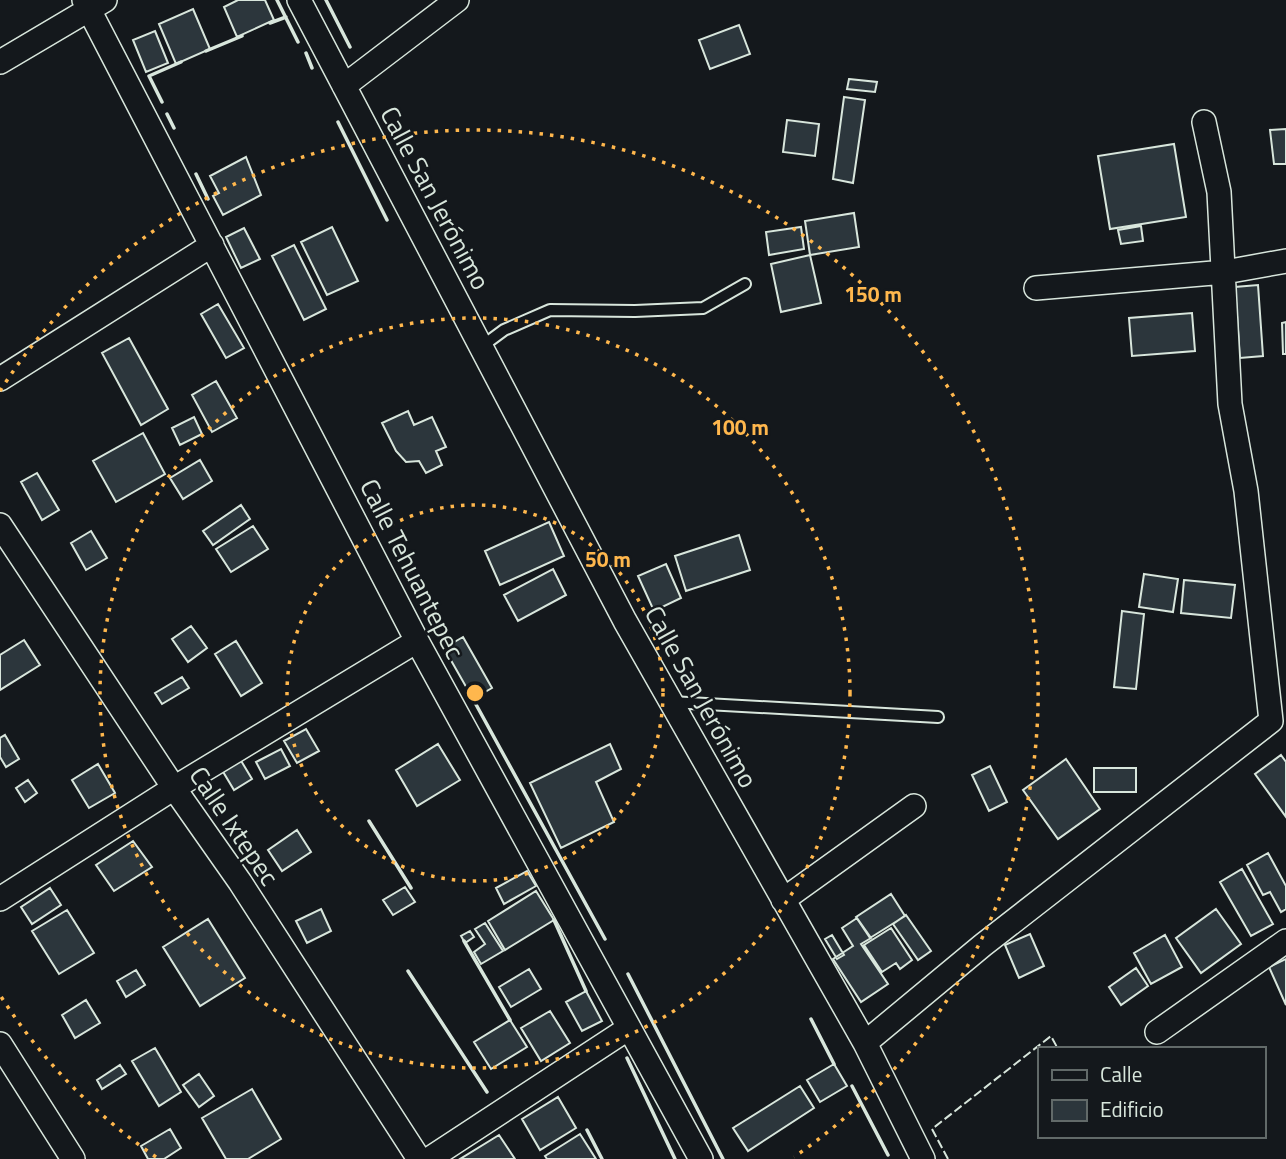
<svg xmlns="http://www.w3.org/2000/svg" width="1286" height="1159" font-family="'Titillium Web',sans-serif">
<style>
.building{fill:#2c363c;stroke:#d8e6dc;stroke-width:2}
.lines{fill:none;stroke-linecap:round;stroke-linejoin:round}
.lane-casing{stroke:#d8e6dc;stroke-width:14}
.street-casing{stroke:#d8e6dc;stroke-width:26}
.lane{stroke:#14181c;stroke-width:10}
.street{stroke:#14181c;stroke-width:23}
.fence{stroke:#d8e6dc;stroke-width:2;stroke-dasharray:9 3.5;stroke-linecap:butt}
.wall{stroke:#d8e6dc;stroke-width:3.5}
.ring{fill:none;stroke:#ffb74d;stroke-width:3.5;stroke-dasharray:3.5 7}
.labels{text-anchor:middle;stroke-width:5;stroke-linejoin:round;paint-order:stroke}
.street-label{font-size:26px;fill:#d8e6dc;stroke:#14181c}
.centre{fill:#ffb74d;stroke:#14181c;stroke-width:3.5}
.ring-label{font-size:21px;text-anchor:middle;font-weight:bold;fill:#ffb74d;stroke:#14181c;stroke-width:5;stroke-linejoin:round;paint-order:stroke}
</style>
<rect width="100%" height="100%" fill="#14181c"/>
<path class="building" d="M 238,0 L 265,0 L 274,20 L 237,37 L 224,7 Z
M 193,9 L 210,49 L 176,64 L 159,24 Z
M 739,25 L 750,54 L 710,69 L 699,40 Z
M 155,31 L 168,63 L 146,72 L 133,40 Z
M 849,79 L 877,82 L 875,92 L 847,89 Z
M 844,97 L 865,100 L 853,183 L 833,179 Z
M 787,120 L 819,124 L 815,156 L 783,152 Z
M 1286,129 L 1286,164 L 1274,164 L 1270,130 Z
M 1174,144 L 1186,217 L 1110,229 L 1098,156 Z
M 246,157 L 261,195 L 223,215 L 213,196 L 219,193 L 210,176 Z
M 854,213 L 859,247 L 810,255 L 805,221 Z
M 1141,226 L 1143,241 L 1121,244 L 1118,230 Z
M 332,227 L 358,281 L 327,295 L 301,242 Z
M 801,227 L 804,249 L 769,255 L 766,232 Z
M 244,228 L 260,259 L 241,268 L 226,237 Z
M 294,245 L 326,309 L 304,320 L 272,256 Z
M 810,255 L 821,303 L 781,312 L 771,264 Z
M 1258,285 L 1263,356 L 1240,358 L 1235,287 Z
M 218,304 L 244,348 L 226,358 L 201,314 Z
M 1192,313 L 1195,351 L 1132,356 L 1129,318 Z
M 1286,322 L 1286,354 L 1283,354 L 1282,323 Z
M 129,338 L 168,409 L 141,425 L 102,353 Z
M 216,381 L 237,418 L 212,432 L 192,395 Z
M 408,411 L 414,425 L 432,417 L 446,447 L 436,451 L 442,465 L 426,473 L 419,461 L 406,462 L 396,451 L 382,423 Z
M 194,417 L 202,434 L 180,445 L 172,428 Z
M 143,433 L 165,474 L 116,502 L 93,461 Z
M 200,460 L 212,481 L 183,499 L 170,478 Z
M 37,473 L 59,510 L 42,520 L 21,482 Z
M 241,505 L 250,519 L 213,545 L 203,531 Z
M 549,522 L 564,556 L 500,585 L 485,551 Z
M 253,526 L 268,549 L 231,572 L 216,549 Z
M 91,531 L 107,558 L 86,570 L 71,543 Z
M 739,535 L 750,570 L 686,591 L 675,556 Z
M 666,564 L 681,598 L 654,611 L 638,576 Z
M 553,569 L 566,595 L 518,621 L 504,595 Z
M 1144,574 L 1178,579 L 1173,612 L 1139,607 Z
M 1184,580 L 1235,585 L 1231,618 L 1181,613 Z
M 1122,611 L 1144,614 L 1136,689 L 1114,687 Z
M 191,626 L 207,648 L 188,662 L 172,639 Z
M 463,637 L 492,688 L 473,699 L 444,648 Z
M 24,640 L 40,665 L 0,690 L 0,655 Z
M 236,641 L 262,683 L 241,696 L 215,654 Z
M 182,677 L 189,688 L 162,704 L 155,693 Z
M 306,729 L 319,751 L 297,763 L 284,741 Z
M 5,735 L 19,759 L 6,767 L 0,757 L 0,738 Z
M 438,744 L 460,780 L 417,806 L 396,770 Z
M 610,744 L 621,769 L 596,782 L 614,822 L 561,848 L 530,783 Z
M 281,749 L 290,766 L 265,779 L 256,762 Z
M 1281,755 L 1286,762 L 1286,817 L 1255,774 Z
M 240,759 L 252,779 L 234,790 L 222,770 Z
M 1066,759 L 1100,809 L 1058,839 L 1023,790 Z
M 98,764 L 115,793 L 89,808 L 72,780 Z
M 990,766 L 1007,802 L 989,811 L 972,775 Z
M 1094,768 L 1136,768 L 1136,792 L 1094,792 Z
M 28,780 L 37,793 L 25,802 L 16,788 Z
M 297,830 L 311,852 L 282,871 L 268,850 Z
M 133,841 L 152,867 L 114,891 L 96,865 Z
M 1268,853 L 1286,886 L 1286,909 L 1281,912 L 1270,892 L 1263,895 L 1247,865 Z
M 1242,869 L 1273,924 L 1251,936 L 1220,882 Z
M 527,871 L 536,886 L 504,904 L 496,888 Z
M 405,887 L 415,902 L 393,915 L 383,900 Z
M 50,888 L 61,905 L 32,924 L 21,907 Z
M 536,891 L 554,920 L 505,950 L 488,921 Z
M 891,894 L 905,916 L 870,938 L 856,917 Z
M 321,909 L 331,931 L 307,943 L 296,921 Z
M 1216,909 L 1241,944 L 1201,973 L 1176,938 Z
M 67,910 L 94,953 L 59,974 L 32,931 Z
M 906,915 L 931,951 L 918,960 L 893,924 Z
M 857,918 L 871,938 L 861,944 L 888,984 L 861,1002 L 833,959 L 853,946 L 842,928 Z
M 208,919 L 245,978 L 200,1006 L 163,947 Z
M 485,923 L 503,951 L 481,964 L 474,952 L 485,944 L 475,929 Z
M 891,928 L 912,960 L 900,969 L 896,963 L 882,972 L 864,945 Z
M 470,931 L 474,937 L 465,943 L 461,936 Z
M 1030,934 L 1044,966 L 1019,978 L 1005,945 Z
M 832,935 L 844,955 L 837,959 L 825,939 Z
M 1165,935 L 1182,967 L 1151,984 L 1134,953 Z
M 1286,959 L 1286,1005 L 1269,967 Z
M 1136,968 L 1148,986 L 1121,1005 L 1109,987 Z
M 529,969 L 541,989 L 511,1007 L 499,987 Z
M 136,970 L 145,985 L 126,997 L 117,981 Z
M 586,991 L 602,1021 L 582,1031 L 566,1002 Z
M 86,1000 L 100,1023 L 75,1038 L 62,1015 Z
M 550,1011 L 570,1043 L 541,1061 L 521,1028 Z
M 510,1020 L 527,1047 L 491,1069 L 474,1042 Z
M 155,1048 L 181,1092 L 159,1106 L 132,1061 Z
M 834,1064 L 847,1086 L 820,1102 L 807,1080 Z
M 120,1065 L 126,1074 L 102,1089 L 97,1080 Z
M 199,1074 L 214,1096 L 199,1107 L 183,1085 Z
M 800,1086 L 814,1108 L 748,1151 L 733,1128 Z
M 252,1089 L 281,1139 L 248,1159 L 226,1159 L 202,1118 Z
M 558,1097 L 576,1128 L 540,1150 L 522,1119 Z
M 170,1129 L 181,1148 L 164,1159 L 148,1159 L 141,1146 Z
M 580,1134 L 596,1159 L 547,1159 L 545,1156 Z
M 499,1135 L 515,1159 L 460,1159 Z"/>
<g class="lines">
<defs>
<path id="lane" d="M 481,347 L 504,330 L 550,310 L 635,311 L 703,308 L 745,284
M 671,702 L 938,717"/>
<path id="street" d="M 84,0 L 417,641 L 701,1159
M 299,0 L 625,621 L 865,1043 L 923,1159
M 0,62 L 105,0
M 344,86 L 457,0
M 1036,288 L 1225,272 L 1286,261
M 0,379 L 212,245
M 0,525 L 174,788 L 240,882 L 419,1159
M 0,899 L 174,788 L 417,641
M 783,900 L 914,806
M 1157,1032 L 1286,941
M 865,1043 L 983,945 L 1271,721 L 1246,491 L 1230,404 L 1219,192 L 1204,122
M 0,1044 L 73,1159
M 429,1159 L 629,1028"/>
</defs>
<use href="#lane" class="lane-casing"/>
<use href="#street" class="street-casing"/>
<use href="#lane" class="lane"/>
<use href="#street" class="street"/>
<path class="fence" d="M 948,1159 L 932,1129 L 1051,1036 L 1058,1049"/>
<path class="wall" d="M 277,0 L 298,42
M 326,0 L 350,47
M 270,23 L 286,17
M 206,51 L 242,36
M 306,53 L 312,68
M 162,102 L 149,76 L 181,62
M 167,114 L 174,128
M 338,122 L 387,220
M 196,174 L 208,199
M 473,699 L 605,939
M 369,821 L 411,888
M 554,920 L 586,991
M 464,941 L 510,1020
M 408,971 L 487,1092
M 628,974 L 723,1159
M 811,1019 L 834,1064
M 627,1058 L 675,1159
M 852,1086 L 888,1155
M 587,1130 L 602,1159"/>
</g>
<g class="ring">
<circle cx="475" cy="693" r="188"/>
<circle cx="475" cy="693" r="375"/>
<path d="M156 1157A563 563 0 0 1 0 995M0 391A563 563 0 1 1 794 1157"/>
</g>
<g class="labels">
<g class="street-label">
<text transform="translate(435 198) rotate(62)" y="9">Calle San Jerónimo</text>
<text transform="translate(412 569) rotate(63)" y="9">Calle Tehuantepec</text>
<text transform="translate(701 697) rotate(61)" y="9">Calle San Jerónimo</text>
<text transform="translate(234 826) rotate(56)" y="9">Calle Ixtepec</text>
</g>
</g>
<circle cx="475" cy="693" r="10" class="centre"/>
<g class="ring-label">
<text x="873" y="302">150 m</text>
<text x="740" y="435">100 m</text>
<text x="608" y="567">50 m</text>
</g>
<rect x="1038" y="1047" width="228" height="91" fill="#14181c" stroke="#626a69" stroke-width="2"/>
<rect x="1052" y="1070" width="35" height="10" fill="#14181c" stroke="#626a69" stroke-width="2"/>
<text x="1100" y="1082" font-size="21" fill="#d8e6dc">Calle</text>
<rect x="1052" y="1100" width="35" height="21" fill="#2c363c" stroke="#626a69" stroke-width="2"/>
<text x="1100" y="1117" font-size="21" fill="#d8e6dc">Edificio</text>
</svg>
